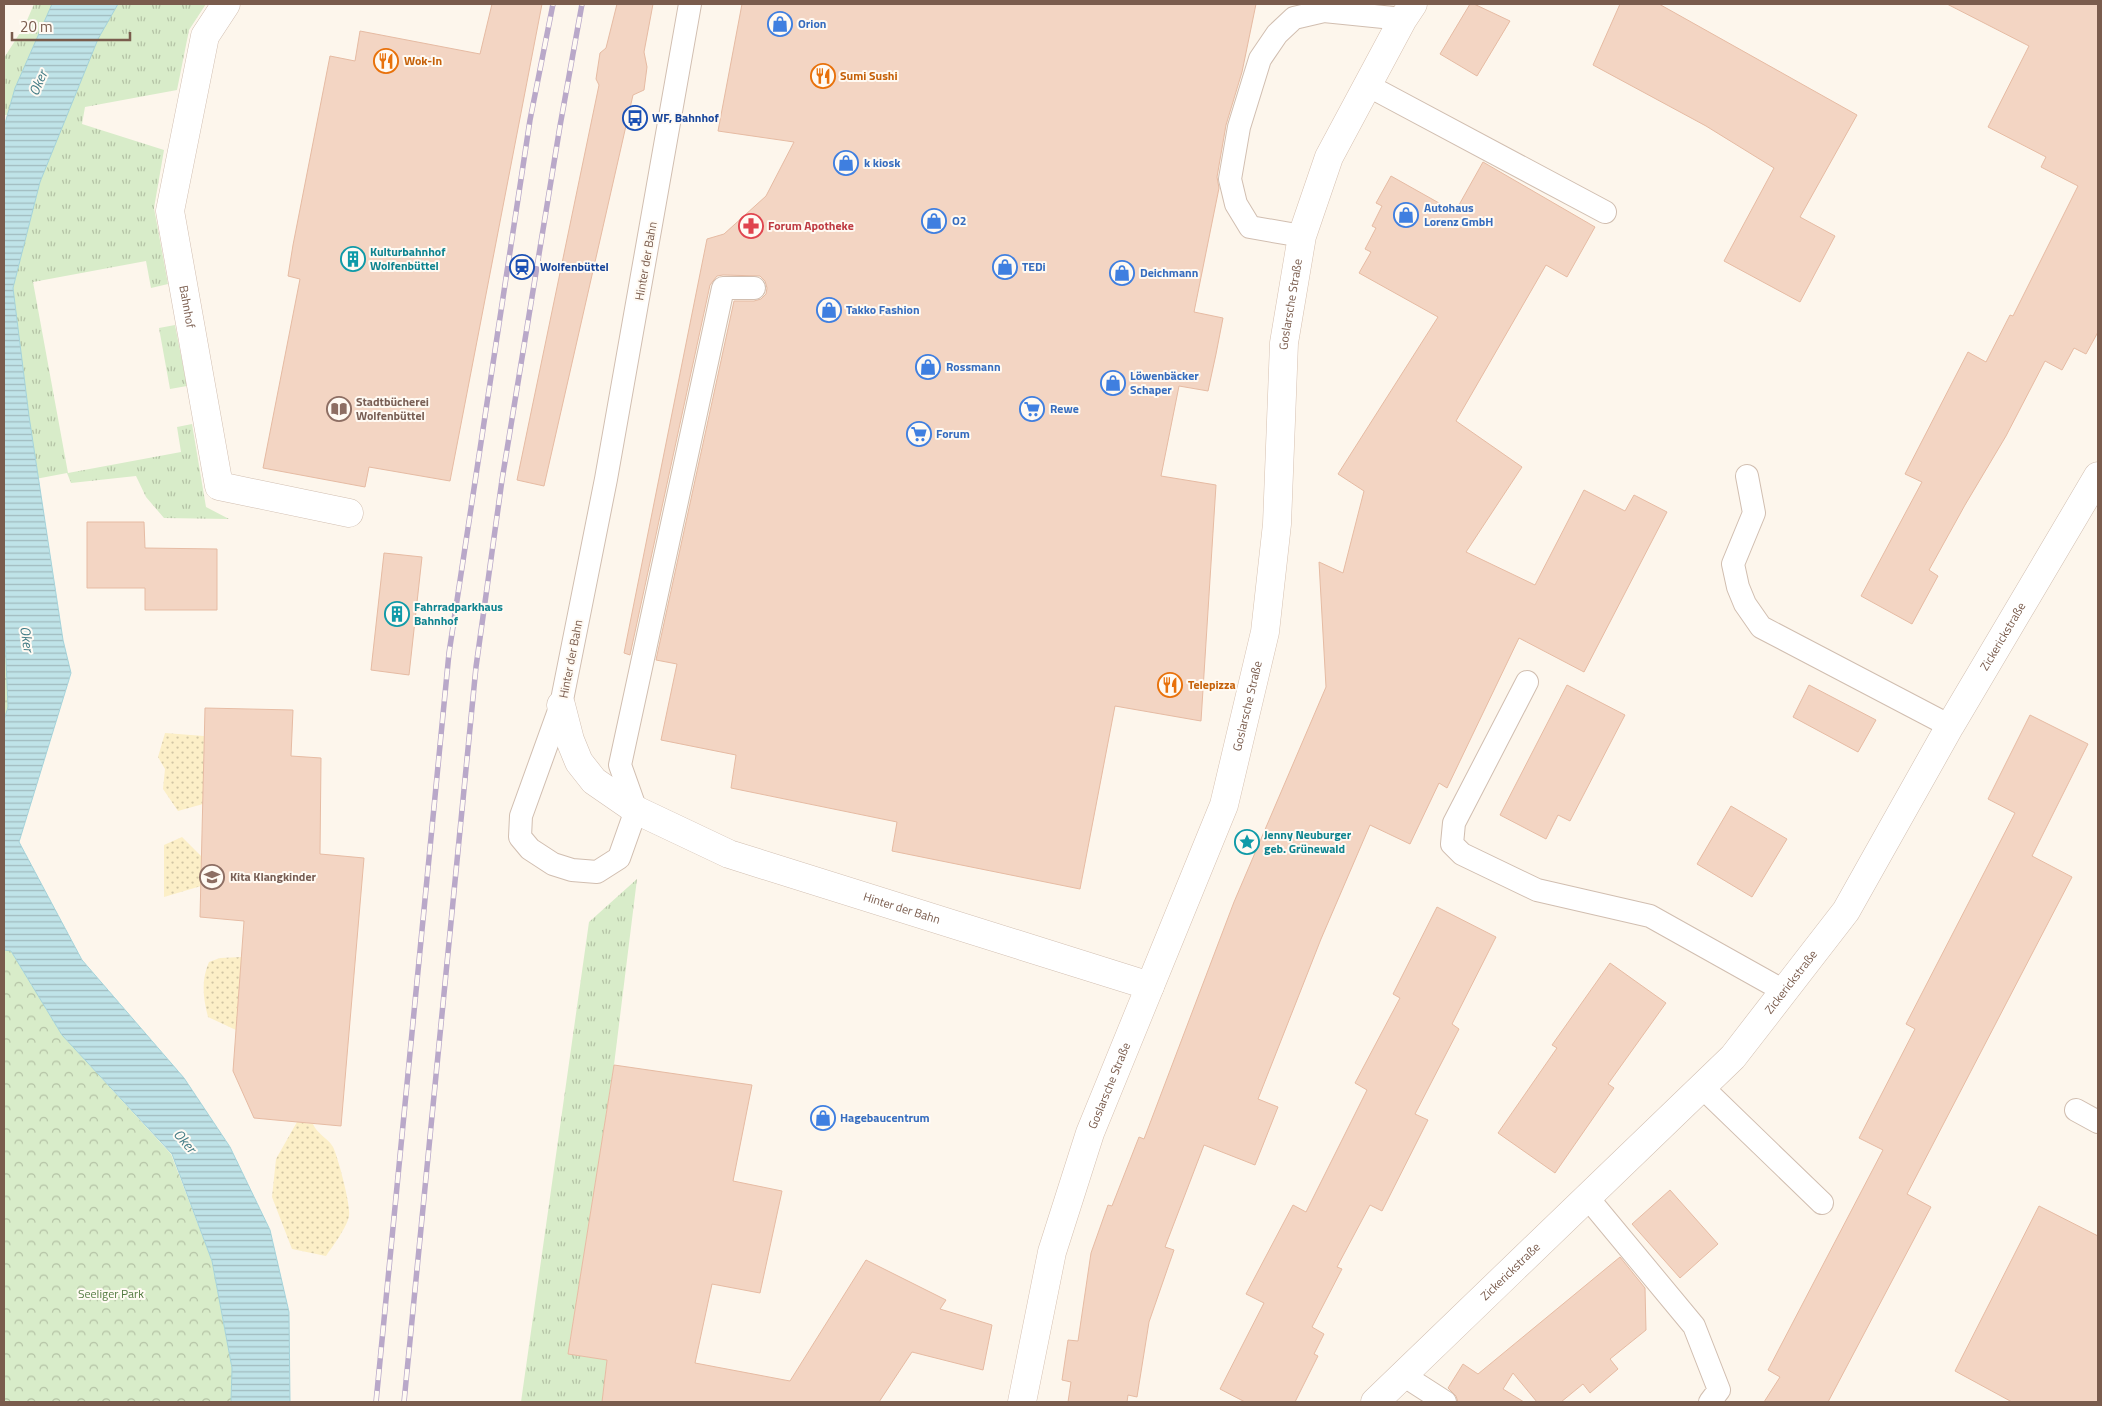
<svg xmlns="http://www.w3.org/2000/svg" width="2102" height="1406" font-family="'Titillium Web',sans-serif">
<style>
.grass{fill:url(#grass-tufts)}
.forest{fill:url(#forest-crowns)}
.sand{fill:url(#sand-dots)}
.water{fill:url(#water-rules);stroke:#a5d3da}
.building{fill:#f3d5c3;stroke:#e6bba3}
.lines{fill:none;stroke-linecap:round;stroke-linejoin:round}
.lane-casing{stroke:#d1beb0;stroke-width:24}
.street-casing{stroke:#d1beb0;stroke-width:29}
.secondary-casing{stroke:#d6c0b0;stroke-width:29}
.lane{stroke:#fff;stroke-width:22}
.street{stroke:#fff;stroke-width:28}
.secondary{stroke:#fff;stroke-width:28}
.rail-casing{stroke:#b9a8c9;stroke-width:5.5}
.rail{stroke:#fffaf3;stroke-width:4;stroke-dasharray:11;stroke-linecap:butt}
.labels{text-anchor:middle;stroke-width:4;stroke-linejoin:round;paint-order:stroke}
.shop-label{font-size:12px;font-weight:bold;fill:#366cbe;stroke:#fffaf3;text-anchor:start}
.food-label{font-size:12px;font-weight:bold;fill:#c56008;stroke:#fffaf3;text-anchor:start}
.transit-label{font-size:12px;font-weight:bold;fill:#164399;stroke:#fffaf3;text-anchor:start}
.health-label{font-size:12px;font-weight:bold;fill:#be3a42;stroke:#fffaf3;text-anchor:start}
.culture-label{font-size:12px;font-weight:bold;fill:#0d838f;stroke:#fffaf3;text-anchor:start}
.street-label{font-size:12px;fill:#7a5c4d;stroke:#fffaf3}
.education-label{font-size:12px;font-weight:bold;fill:#785e54;stroke:#fffaf3;text-anchor:start}
.park-label{font-size:12px;fill:#537a41;stroke:#fffaf3}
.water-label{font-size:14px;font-style:italic;fill:#437c86;stroke:#fffaf3}
</style>
<defs>
<pattern id="grass-tufts" width="24" height="20" patternUnits="userSpaceOnUse" patternTransform="scale(1.25)"><rect width="24" height="20" fill="#d8ecc9"/><path d="M3 7l-1-3M5 7V3M7 7l1-3M15 17l-1-3M17 17v-4M19 17l1-3" fill="none" stroke="#b4c2a5"/></pattern>
<pattern id="forest-crowns" width="20" height="18" patternUnits="userSpaceOnUse" patternTransform="scale(1.25)"><rect width="20" height="18" fill="#d8ecc9"/><path d="M2 6a3 3 0 1 1 6 0M12 15a3 3 0 1 1 6 0" fill="none" stroke="#b4c2a5"/></pattern>
<pattern id="sand-dots" width="8" height="8" patternUnits="userSpaceOnUse" patternTransform="scale(1.25)"><rect width="8" height="8" fill="#fcefc7"/><path d="M2 2h.1M6 6h.1" fill="none" stroke="#d1c5a4" stroke-width="1.8" stroke-linecap="round"/></pattern>
<pattern id="water-rules" width="6" height="5" patternUnits="userSpaceOnUse" patternTransform="scale(1.25)"><rect width="6" height="5" fill="#bfe3e8"/><path d="M0 2.5h6" fill="none" stroke="#a0bbbe"/></pattern>
</defs>
<rect width="100%" height="100%" fill="#fdf6ec"/>
<path class="grass" d="M 34,4 L 206,4 L 189,30 L 177,90 L 85,107 L 82,124 L 164,150 L 154,208 L 168,284 L 151,288 L 146,261 L 33,282 L 68,473 L 181,452 L 177,427 L 192,424 L 206,507 L 229,519 L 164,518 L 146,497 L 136,476 L 71,483 L 67,473 L 4,485 L 4,134 L 7,115 L 4,115 L 4,58 L 25,25 Z
M 175,325 L 187,386 L 170,389 L 159,328 Z
M 637,879 L 614,1065 L 568,1354 L 607,1360 L 602,1402 L 521,1402 L 589,922 Z"/>
<path class="forest" d="M 4,612 L 8,707 L 4,720 Z
M 4,942 L 11,951 L 62,1035 L 171,1154 L 212,1261 L 232,1368 L 231,1402 L 4,1402 Z"/>
<path class="sand" d="M 165,733 L 204,736 L 203,804 L 178,811 L 163,789 L 165,769 L 158,757 Z
M 182,837 L 202,857 L 201,886 L 164,897 L 164,845 Z
M 242,957 L 236,1030 L 208,1017 C 203,998 201,980 209,962 L 220,958 Z
M 297,1122 L 313,1124 C 317,1134 328,1138 333,1147 C 338,1157 351,1206 349,1216 C 347,1227 333,1246 326,1256 L 292,1249 L 272,1197 L 276,1159 Z"/>
<path class="water" d="M 52,4 L 118,4 L 98,39 L 40,182 L 13,288 L 29,416 L 63,640 L 71,673 L 19,842 L 82,960 L 184,1078 L 230,1147 L 270,1230 L 289,1312 L 290,1402 L 231,1402 L 232,1368 L 212,1261 L 172,1154 L 62,1035 L 11,951 L 4,950 L 4,720 L 8,707 L 4,612 L 4,127 L 15,88 Z"/>
<path class="building" d="M 492,4 L 542,4 L 450,481 L 369,467 L 365,487 L 263,468 L 300,279 L 288,276 L 293,245 L 330,56 L 355,61 L 360,31 L 480,54 Z
M 617,4 L 653,4 L 644,52 L 647,67 L 644,90 L 633,95 L 544,486 L 517,480 L 599,85 L 596,79 L 600,53 L 606,48 Z
M 742,4 L 1256,4 L 1242,72 L 1226,125 L 1217,177 L 1219,188 L 1194,312 L 1223,318 L 1216,354 L 1208,391 L 1179,386 L 1161,476 L 1216,485 L 1201,721 L 1115,706 L 1080,889 L 892,851 L 897,822 L 731,788 L 736,755 L 661,740 L 677,664 L 656,660 L 734,301 L 754,301 L 761,299 L 766,294 L 767,288 L 765,281 L 760,276 L 723,275 L 717,276 L 710,285 L 630,655 L 624,653 L 707,239 L 724,234 L 766,196 L 794,142 L 718,131 Z
M 1470,4 L 1474,4 L 1510,21 L 1477,76 L 1440,54 Z
M 1620,4 L 1659,4 L 1857,115 L 1800,217 L 1835,236 L 1800,302 L 1724,261 L 1774,168 L 1706,126 L 1593,65 Z
M 1947,4 L 2098,4 L 2098,332 L 2086,354 L 2074,348 L 2062,370 L 2045,361 L 2006,436 L 1965,505 L 1929,570 L 1938,576 L 1912,624 L 1861,596 L 1922,482 L 1905,474 L 1968,352 L 1986,362 L 2010,315 L 2013,316 L 2078,186 L 2041,167 L 2046,157 L 1988,127 L 2029,46 Z
M 1483,162 L 1595,227 L 1567,277 L 1546,265 L 1456,421 L 1522,467 L 1466,552 L 1535,585 L 1584,490 L 1625,511 L 1634,495 L 1667,512 L 1584,672 L 1519,638 L 1447,788 L 1439,783 L 1410,844 L 1370,825 L 1321,939 L 1258,1099 L 1278,1107 L 1255,1165 L 1204,1145 L 1165,1247 L 1174,1250 L 1149,1322 L 1137,1397 L 1128,1395 L 1127,1402 L 1068,1402 L 1071,1382 L 1062,1380 L 1068,1340 L 1078,1341 L 1091,1253 L 1108,1205 L 1112,1206 L 1139,1137 L 1144,1139 L 1234,902 L 1326,687 L 1319,562 L 1343,573 L 1364,491 L 1338,474 L 1438,317 L 1359,273 L 1371,252 L 1365,249 L 1376,228 L 1372,226 L 1382,206 L 1376,203 L 1391,176 L 1455,212 Z
M 87,522 L 144,522 L 145,548 L 217,549 L 217,610 L 145,610 L 145,588 L 87,588 Z
M 384,553 L 422,557 L 409,675 L 371,670 Z
M 1567,685 L 1625,715 L 1570,821 L 1558,815 L 1546,839 L 1500,815 Z
M 1809,685 L 1876,720 L 1858,752 L 1793,717 Z
M 205,708 L 293,710 L 291,756 L 321,758 L 320,854 L 364,858 L 341,1126 L 254,1118 L 233,1071 L 244,921 L 200,917 Z
M 2030,715 L 2088,744 L 2032,856 L 2072,877 L 1907,1194 L 1931,1207 L 1828,1402 L 1764,1402 L 1780,1377 L 1768,1370 L 1883,1150 L 1859,1138 L 1915,1029 L 1906,1024 L 2015,813 L 1988,799 Z
M 1731,806 L 1787,839 L 1752,897 L 1697,864 Z
M 1437,907 L 1496,937 L 1452,1024 L 1459,1029 L 1415,1114 L 1428,1120 L 1382,1211 L 1370,1205 L 1337,1267 L 1342,1269 L 1312,1327 L 1324,1334 L 1314,1354 L 1318,1356 L 1295,1402 L 1245,1402 L 1220,1389 L 1264,1303 L 1246,1294 L 1293,1205 L 1306,1212 L 1367,1090 L 1355,1083 L 1400,998 L 1393,994 Z
M 1610,963 L 1666,1003 L 1608,1084 L 1614,1088 L 1555,1173 L 1498,1133 L 1557,1048 L 1552,1045 Z
M 614,1065 L 752,1085 L 733,1181 L 782,1191 L 760,1293 L 712,1284 L 695,1363 L 790,1381 L 866,1260 L 946,1300 L 940,1309 L 992,1325 L 983,1370 L 912,1352 L 879,1402 L 602,1402 L 607,1360 L 568,1354 Z
M 1670,1190 L 1718,1244 L 1680,1278 L 1632,1224 Z
M 2039,1206 L 2098,1236 L 2098,1402 L 2012,1402 L 1955,1371 Z
M 1620,1257 L 1645,1288 L 1646,1330 L 1610,1359 L 1618,1369 L 1590,1393 L 1583,1384 L 1561,1402 L 1537,1402 L 1513,1373 L 1503,1389 L 1524,1402 L 1458,1402 L 1456,1396 L 1448,1388 L 1463,1364 L 1478,1374 Z"/>
<g class="lines">
<defs>
<path id="lane" d="M 690,4 L 606,479 L 561,705 L 521,816 L 520,837 L 530,849 L 553,864 L 572,870 L 597,872 L 619,858 L 636,810 L 620,765 L 723,288 L 754,288
M 1367,85 L 1605,212
M 1302,236 L 1250,227 L 1236,204 L 1230,179 L 1239,127 L 1260,59 L 1277,34 L 1294,18 L 1324,11 L 1403,19
M 1747,476 L 1754,513 L 1733,564 L 1738,587 L 1745,604 L 1761,627 L 1950,726
M 1527,682 L 1454,823 L 1452,844 L 1462,854 L 1537,890 L 1650,916 L 1784,991
M 1702,1087 L 1822,1203
M 2076,1110 L 2098,1122
M 1587,1197 L 1694,1326 L 1719,1390 L 1710,1402
M 1403,1375 L 1445,1402"/>
<g id="street">
<path id="s1" d="M 226,4 L 205,36 L 170,211 L 219,486 L 349,513"/>
<path id="s2" d="M 561,705 L 570,740 L 579,762 L 594,781 L 636,810 L 729,854 L 1150,986"/>
<path id="s3" d="M 1375,1402 L 1733,1057 L 1846,911 L 1950,726 L 2098,476"/>
</g>
<g id="secondary">
<path id="s4" d="M 1022,1402 L 1052,1252 L 1090,1133 L 1224,805 L 1265,632 L 1277,524 L 1284,343 L 1302,236 L 1329,157 L 1403,19 L 1413,4"/>
</g>
</defs>
<use href="#lane" class="lane-casing"/>
<use href="#street" class="street-casing"/>
<use href="#secondary" class="secondary-casing"/>
<use href="#lane" class="lane"/>
<use href="#street" class="street"/>
<use href="#secondary" class="secondary"/>
<defs>
<path id="rail" d="M 376,1402 L 449,653 L 530,120 L 553,4
M 404,1402 L 476,667 L 502,480 L 560,126 L 582,4"/>
</defs>
<use href="#rail" class="rail-casing"/>
<use href="#rail" class="rail"/>
</g>
<defs>
<symbol id="shop-ring" viewBox="-11 -11 22 22"><circle r="9.5" fill="#fffaf3" stroke="#3f7fe0" stroke-width="1.5"/><path d="M-5-2.5h2.3a2.7 3.5 0 0 1 5.4 0H5L5.5 6h-11ZM-1.5-2.5h3a1.5 2.3 0 0 0-3 0Z" fill="#3f7fe0"/></symbol>
<symbol id="restaurant-ring" viewBox="-11 -11 22 22"><circle r="9.5" fill="#fffaf3" stroke="#e8710a" stroke-width="1.5"/><path d="M-5-6h1v4h1v-4h1v4h1v-4h1v5L-1.5 .5V6h-2V.5L-5-1ZM5-6V6H3V1.5H1.5Q1.5-4 5-6Z" fill="#e8710a"/></symbol>
<symbol id="bus-ring" viewBox="-11 -11 22 22"><circle r="9.5" fill="#fffaf3" stroke="#1a4fb4" stroke-width="1.5"/><path d="M-5-6H5V4H4V6H2V4H-2V6H-4V4H-5ZM-3.5-4V0h7V-4ZM-3.5 1.2v1.5H-2V1.2ZM2 1.2v1.5H3.5V1.2Z" fill="#1a4fb4"/></symbol>
<symbol id="pharmacy-ring" viewBox="-11 -11 22 22"><circle r="9.5" fill="#fffaf3" stroke="#e0444e" stroke-width="1.5"/><path d="M-2-6h4v4h4v4h-4v4h-4v-4h-4v-4h4Z" fill="#e0444e"/></symbol>
<symbol id="building-ring" viewBox="-11 -11 22 22"><circle r="9.5" fill="#fffaf3" stroke="#0f9aa8" stroke-width="1.5"/><path d="M-4-6H4V6H1V3H-1V6H-4ZM-2.5-4.3h1.7v1.8h-1.7ZM.8-4.3h1.7v1.8H.8ZM-2.5-1h1.7V.8h-1.7ZM.8-1h1.7V.8H.8Z" fill="#0f9aa8"/></symbol>
<symbol id="station-ring" viewBox="-11 -11 22 22"><circle r="9.5" fill="#fffaf3" stroke="#1a4fb4" stroke-width="1.5"/><path d="M-3-6H3Q5-6 5-4V2Q5 4 3 4L4.5 6H3L1.5 4h-3L-3 6H-4.5L-3 4Q-5 4-5 2V-4Q-5-6-3-6ZM-3.5-4v3h7v-3ZM-3.5 1v1.5H-2V1ZM2 1v1.5H3.5V1Z" fill="#1a4fb4"/></symbol>
<symbol id="library-ring" viewBox="-11 -11 22 22"><circle r="9.5" fill="#fffaf3" stroke="#8d6e63" stroke-width="1.5"/><path d="M-6-4Q-3-5.5-.7-3.5V5Q-3 3-6 4ZM6-4Q3-5.5 .7-3.5V5Q3 3 6 4Z" fill="#8d6e63"/></symbol>
<symbol id="supermarket-ring" viewBox="-11 -11 22 22"><circle r="9.5" fill="#fffaf3" stroke="#3f7fe0" stroke-width="1.5"/><path d="M-6-5.5h2.5l.6 2H6L4.5 2H-2.5L-4.4-4H-6ZM-1.5 3.2a1.3 1.3 0 1 0 .1 0ZM3 3.2a1.3 1.3 0 1 0 .1 0Z" fill="#3f7fe0"/></symbol>
<symbol id="sight-ring" viewBox="-11 -11 22 22"><circle r="9.5" fill="#fffaf3" stroke="#0f9aa8" stroke-width="1.5"/><path d="M0-6L1.8-2.2L6-1.7L2.9 1.2L3.7 5.4L0 3.3L-3.7 5.4L-2.9 1.2L-6-1.7L-1.8-2.2Z" fill="#0f9aa8"/></symbol>
<symbol id="school-ring" viewBox="-11 -11 22 22"><circle r="9.5" fill="#fffaf3" stroke="#8d6e63" stroke-width="1.5"/><path d="M0-5L7-2L0 1L-7-2ZM-4 1L0 2.5L4 1V4Q0 6-4 4Z" fill="#8d6e63"/></symbol>
</defs>
<g fill-rule="evenodd">
<use href="#shop-ring" x="766" y="10" width="28" height="28"/>
<use href="#restaurant-ring" x="372" y="47" width="28" height="28"/>
<use href="#restaurant-ring" x="809" y="62" width="28" height="28"/>
<use href="#bus-ring" x="621" y="104" width="28" height="28"/>
<use href="#shop-ring" x="832" y="149" width="28" height="28"/>
<use href="#shop-ring" x="1392" y="201" width="28" height="28"/>
<use href="#shop-ring" x="920" y="207" width="28" height="28"/>
<use href="#pharmacy-ring" x="737" y="212" width="28" height="28"/>
<use href="#building-ring" x="339" y="245" width="28" height="28"/>
<use href="#station-ring" x="508" y="253" width="28" height="28"/>
<use href="#shop-ring" x="991" y="253" width="28" height="28"/>
<use href="#shop-ring" x="1108" y="259" width="28" height="28"/>
<use href="#shop-ring" x="815" y="296" width="28" height="28"/>
<use href="#shop-ring" x="914" y="353" width="28" height="28"/>
<use href="#shop-ring" x="1099" y="369" width="28" height="28"/>
<use href="#library-ring" x="325" y="395" width="28" height="28"/>
<use href="#supermarket-ring" x="1018" y="395" width="28" height="28"/>
<use href="#supermarket-ring" x="905" y="420" width="28" height="28"/>
<use href="#building-ring" x="383" y="600" width="28" height="28"/>
<use href="#restaurant-ring" x="1156" y="671" width="28" height="28"/>
<use href="#sight-ring" x="1233" y="828" width="28" height="28"/>
<use href="#school-ring" x="198" y="863" width="28" height="28"/>
<use href="#shop-ring" x="809" y="1104" width="28" height="28"/>
</g>
<g class="labels">
<g class="shop-label">
<text x="798" y="28">Orion</text>
<text x="864" y="167">k kiosk</text>
<text x="1424" y="212">Autohaus<tspan x="1424" dy="14">Lorenz GmbH</tspan></text>
<text x="952" y="225">O2</text>
<text x="1022" y="271">TEDi</text>
<text x="1140" y="277">Deichmann</text>
<text x="846" y="314">Takko Fashion</text>
<text x="946" y="371">Rossmann</text>
<text x="1130" y="380">Löwenbäcker<tspan x="1130" dy="14">Schaper</tspan></text>
<text x="1050" y="413">Rewe</text>
<text x="936" y="438">Forum</text>
<text x="840" y="1122">Hagebaucentrum</text>
</g>
<g class="food-label">
<text x="404" y="65">Wok-In</text>
<text x="840" y="80">Sumi Sushi</text>
<text x="1188" y="689">Telepizza</text>
</g>
<g class="transit-label">
<text x="652" y="122">WF, Bahnhof</text>
<text x="540" y="271">Wolfenbüttel</text>
</g>
<g class="health-label">
<text x="768" y="230">Forum Apotheke</text>
</g>
<g class="culture-label">
<text x="370" y="256">Kulturbahnhof<tspan x="370" dy="14">Wolfenbüttel</tspan></text>
<text x="414" y="611">Fahrradparkhaus<tspan x="414" dy="14">Bahnhof</tspan></text>
<text x="1264" y="839">Jenny Neuburger<tspan x="1264" dy="14">geb. Grünewald</tspan></text>
</g>
<g class="street-label">
<text transform="translate(646 261) rotate(-80)" y="4">Hinter der Bahn</text>
<text dy="4" stroke="none"><textPath href="#s4" startOffset="1139">Goslarsche Straße</textPath></text>
<text dy="4" stroke="none"><textPath href="#s1" startOffset="314">Bahnhof</textPath></text>
<text dy="4" stroke="none"><textPath href="#s3" startOffset="998">Zickerickstraße</textPath></text>
<text transform="translate(571 659) rotate(-79)" y="4">Hinter der Bahn</text>
<text dy="4" stroke="none"><textPath href="#s4" startOffset="734">Goslarsche Straße</textPath></text>
<text dy="4" stroke="none"><textPath href="#s2" startOffset="419">Hinter der Bahn</textPath></text>
<text dy="4" stroke="none"><textPath href="#s3" startOffset="592">Zickerickstraße</textPath></text>
<text dy="4" stroke="none"><textPath href="#s4" startOffset="329">Goslarsche Straße</textPath></text>
<text dy="4" stroke="none"><textPath href="#s3" startOffset="188">Zickerickstraße</textPath></text>
</g>
<g class="education-label">
<text x="356" y="406">Stadtbücherei<tspan x="356" dy="14">Wolfenbüttel</tspan></text>
<text x="230" y="881">Kita Klangkinder</text>
</g>
<g class="park-label">
<text x="111" y="1298">Seeliger Park</text>
</g>
<g class="water-label">
<text transform="translate(38 83) rotate(-67)" y="5">Oker</text>
<text transform="translate(27 639) rotate(81)" y="5">Oker</text>
<text transform="translate(185 1141) rotate(49)" y="5">Oker</text>
</g>
</g>
<rect width="2102" height="1406" fill="none" stroke="#7a5c4d" stroke-width="10"/>
<path d="M12 32v8h118v-8" fill="none" stroke="#7a5c4d" stroke-width="2.5"/>
<text x="20" y="32" font-size="15" fill="#7a5c4d" stroke="#fffaf3" stroke-width="4" paint-order="stroke">20 m</text>
</svg>
